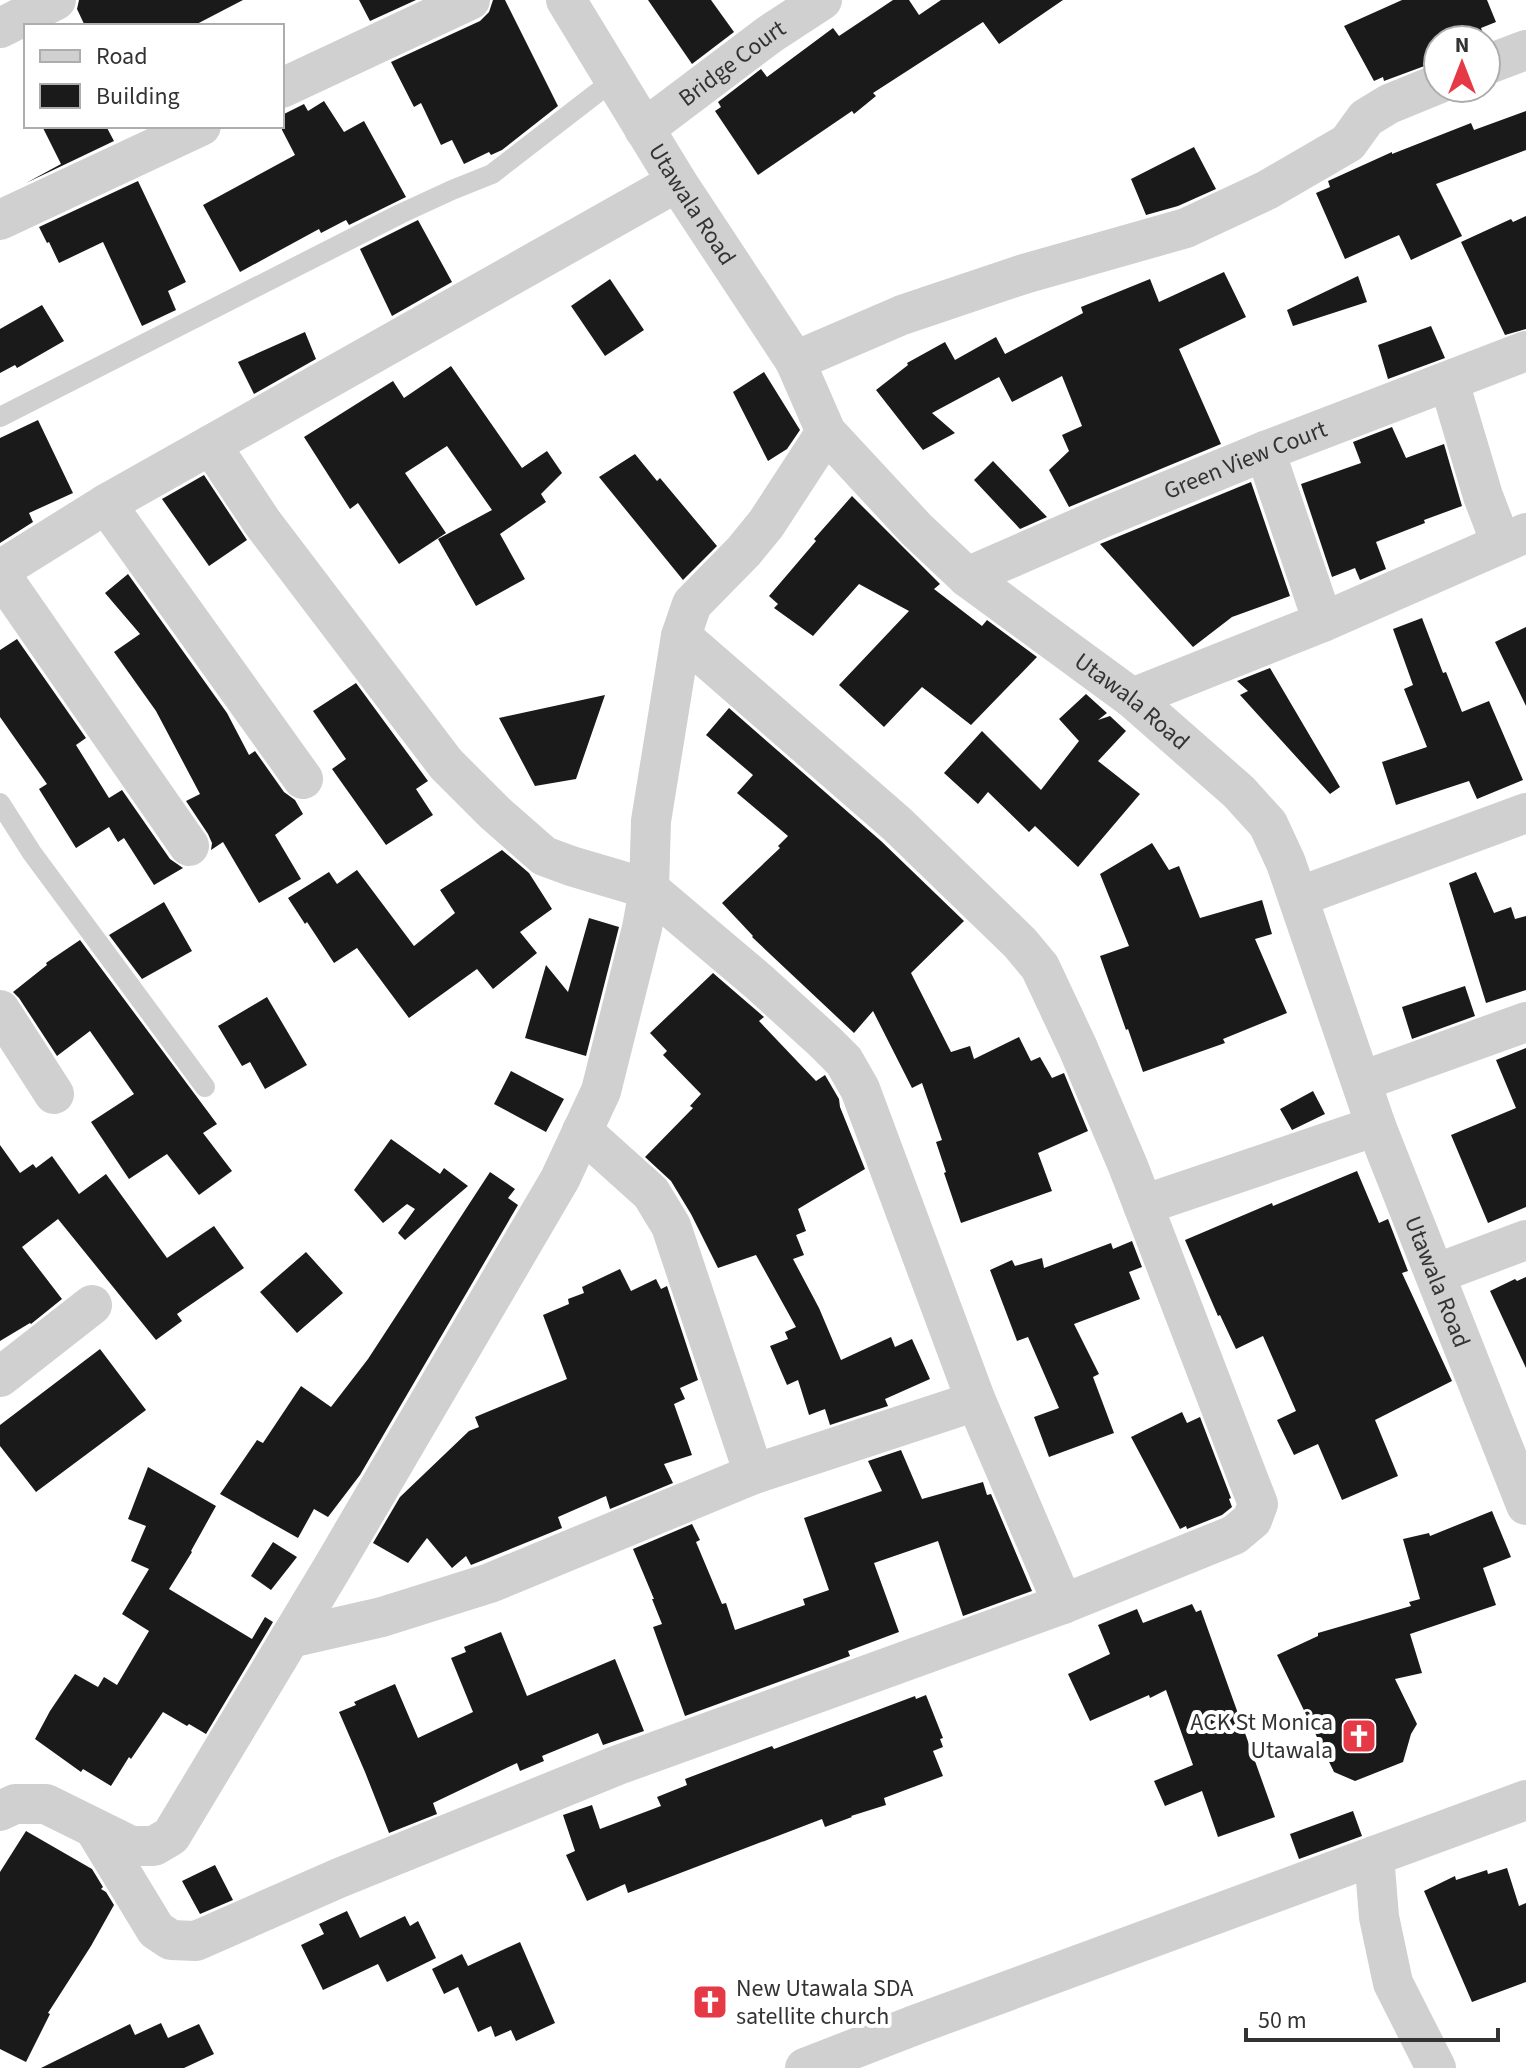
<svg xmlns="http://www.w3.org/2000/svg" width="1526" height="2068" font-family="'Source Sans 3',sans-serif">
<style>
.building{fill:#1a1a1a}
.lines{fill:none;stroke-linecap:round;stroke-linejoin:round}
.service{stroke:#d0d0d0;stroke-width:20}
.minor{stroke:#d0d0d0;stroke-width:40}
.labels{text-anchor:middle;stroke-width:8;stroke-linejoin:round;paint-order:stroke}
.street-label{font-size:24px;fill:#333;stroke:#fff}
.poi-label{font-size:24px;fill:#333;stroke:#fff;text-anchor:end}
</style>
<rect width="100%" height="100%" fill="#fff"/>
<path class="building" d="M 79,0 L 243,0 L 193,26 L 85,26 L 77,9 Z
M 359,0 L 416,0 L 370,21 Z
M 493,0 L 505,0 L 558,106 L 502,150 L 491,155 L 489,152 L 464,164 L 452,140 L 441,145 L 421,103 L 414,107 L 391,62 L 480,21 L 489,12 Z
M 648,0 L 711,0 L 734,32 L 692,64 Z
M 893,0 L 909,0 L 919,15 L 941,0 L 1063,0 L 999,44 L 983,22 L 873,93 L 876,96 L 854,114 L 852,111 L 758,175 L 715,111 L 721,107 L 718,102 L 761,69 L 767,77 L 833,28 L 839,36 Z
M 1402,0 L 1487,0 L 1496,22 L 1481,28 L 1486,40 L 1438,40 L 1438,61 L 1384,81 L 1383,77 L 1374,81 L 1344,26 Z
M 324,101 L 344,132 L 364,121 L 406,197 L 349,225 L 346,220 L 321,233 L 319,229 L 240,272 L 203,205 L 295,155 L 282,130 L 282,115 L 304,104 L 308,111 Z
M 1526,111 L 1526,150 L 1436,184 L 1462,236 L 1411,260 L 1399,235 L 1345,259 L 1316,193 L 1330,187 L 1328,181 L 1392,152 L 1392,154 L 1471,123 L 1474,130 Z
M 42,126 L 106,126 L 114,141 L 26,183 L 61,164 Z
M 1194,147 L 1216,189 L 1178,206 L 1146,215 L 1131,179 Z
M 138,181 L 186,282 L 168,291 L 176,310 L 142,326 L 103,242 L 59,263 L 49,242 L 47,243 L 39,227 Z
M 1526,216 L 1526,329 L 1505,335 L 1461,242 L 1511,219 L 1513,222 Z
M 418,220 L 452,282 L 392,316 L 360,249 Z
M 1224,272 L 1246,317 L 1179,349 L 1221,444 L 1069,507 L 1049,470 L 1069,451 L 1062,435 L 1082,426 L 1062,376 L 1012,402 L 999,377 L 932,413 L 955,433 L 923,450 L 876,390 L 908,365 L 907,363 L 945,342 L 955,360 L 996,337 L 1005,354 L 1083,313 L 1081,307 L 1150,279 L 1159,302 Z
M 1358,276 L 1367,302 L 1293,326 L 1287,310 Z
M 610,279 L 644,330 L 605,356 L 571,306 Z
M 42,305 L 64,341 L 17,368 L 15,365 L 0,373 L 0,329 Z
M 1431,326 L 1445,358 L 1388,379 L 1378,345 Z
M 305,332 L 316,359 L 254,394 L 238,362 Z
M 451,366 L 522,468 L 547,451 L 562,473 L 541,494 L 546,502 L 500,534 L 525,579 L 476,606 L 438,539 L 492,510 L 447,446 L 405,473 L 446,533 L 399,564 L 358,503 L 350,509 L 304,437 L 393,381 L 404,398 Z
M 764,372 L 800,430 L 787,449 L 768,461 L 733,392 Z
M 38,420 L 73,493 L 29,513 L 33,522 L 0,543 L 0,438 Z
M 1392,427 L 1406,458 L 1444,444 L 1462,506 L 1424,520 L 1425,523 L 1376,542 L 1386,569 L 1360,580 L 1355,568 L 1332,577 L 1301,484 L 1361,463 L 1353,442 Z
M 635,454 L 657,481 L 660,478 L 717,546 L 683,580 L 599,477 Z
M 993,461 L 1047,517 L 1020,529 L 974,480 Z
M 204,475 L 247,540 L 209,566 L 162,499 Z
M 1251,482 L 1290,596 L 1232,617 L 1193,647 L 1100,544 Z
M 852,496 L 940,584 L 934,589 L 982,626 L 987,620 L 1037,657 L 971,725 L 922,687 L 884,727 L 839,685 L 909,611 L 859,584 L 813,636 L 774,608 L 778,604 L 769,596 L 816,541 L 814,539 Z
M 128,574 L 227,713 L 249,755 L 255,751 L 284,792 L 295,800 L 303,814 L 275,835 L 301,879 L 259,903 L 223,842 L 211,850 L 212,843 L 208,834 L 186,801 L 200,794 L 156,711 L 114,652 L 140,634 L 105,593 Z
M 1422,618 L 1443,673 L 1446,672 L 1462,712 L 1489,701 L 1523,780 L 1477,799 L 1469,781 L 1396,805 L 1382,762 L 1427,747 L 1404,689 L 1413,685 L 1393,629 Z
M 1526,627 L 1526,706 L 1495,642 Z
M 17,639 L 86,738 L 76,745 L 109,798 L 122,790 L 170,859 L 183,868 L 154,885 L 124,838 L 118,842 L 109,827 L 76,848 L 39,789 L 47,784 L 0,717 L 0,650 Z
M 1270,668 L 1340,787 L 1330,794 L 1240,695 L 1248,691 L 1237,681 Z
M 356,683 L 428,781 L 416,789 L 433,815 L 386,845 L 332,769 L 346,759 L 313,711 Z
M 1086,694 L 1107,713 L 1098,720 L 1110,716 L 1126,731 L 1098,761 L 1140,794 L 1078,867 L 1035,826 L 1029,832 L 988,792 L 978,804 L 944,773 L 982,731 L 1041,790 L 1079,741 L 1059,719 Z
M 605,695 L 576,779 L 535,786 L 499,718 Z
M 729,708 L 881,841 L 964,921 L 911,973 L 951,1052 L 970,1046 L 974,1059 L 1019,1037 L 1031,1061 L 1040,1057 L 1052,1078 L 1064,1073 L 1088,1131 L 1038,1153 L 1052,1191 L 961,1223 L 944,1173 L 946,1172 L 936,1142 L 942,1140 L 922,1083 L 912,1088 L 873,1011 L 854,1033 L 752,937 L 753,936 L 722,903 L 780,848 L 778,846 L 788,836 L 737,793 L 753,775 L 706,735 Z
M 1152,843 L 1169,870 L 1179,866 L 1200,918 L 1262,900 L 1272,934 L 1255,939 L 1287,1013 L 1223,1039 L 1225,1043 L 1143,1072 L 1128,1029 L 1126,1030 L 1100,956 L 1129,946 L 1100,874 Z
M 502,850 L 529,873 L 552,909 L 520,932 L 537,953 L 493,989 L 477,969 L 409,1018 L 357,948 L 334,963 L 307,922 L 305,924 L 288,898 L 329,872 L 337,884 L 357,870 L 414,946 L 455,913 L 440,890 Z
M 1476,872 L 1494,913 L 1511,907 L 1515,919 L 1526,916 L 1526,990 L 1486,1003 L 1449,883 Z
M 164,902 L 192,951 L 142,979 L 109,935 Z
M 589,918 L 619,927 L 586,1056 L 525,1038 L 546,965 L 568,992 Z
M 80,940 L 217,1124 L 203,1133 L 232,1171 L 199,1195 L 167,1154 L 129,1179 L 91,1122 L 134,1094 L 90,1031 L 57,1056 L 19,998 L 13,992 L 47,965 L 46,963 Z
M 713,973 L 764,1017 L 759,1021 L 816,1081 L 825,1075 L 839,1099 L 840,1107 L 865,1169 L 798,1209 L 806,1231 L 796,1235 L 804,1255 L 793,1259 L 819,1308 L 841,1360 L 891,1337 L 895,1347 L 912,1339 L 930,1379 L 885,1399 L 888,1406 L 830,1425 L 825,1409 L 809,1415 L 798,1380 L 787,1385 L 770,1346 L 788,1339 L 785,1332 L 796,1327 L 756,1255 L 718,1268 L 691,1214 L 671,1181 L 645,1157 L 693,1108 L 690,1106 L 701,1094 L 663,1055 L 667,1051 L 650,1033 Z
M 1465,986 L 1475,1016 L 1412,1039 L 1402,1007 Z
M 267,997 L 307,1065 L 265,1089 L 250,1062 L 242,1066 L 218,1026 Z
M 1526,1048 L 1526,1207 L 1488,1223 L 1451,1135 L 1516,1108 L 1496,1060 Z
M 511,1071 L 564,1099 L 546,1132 L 494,1104 Z
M 1313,1091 L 1325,1114 L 1292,1130 L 1280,1109 Z
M 391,1139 L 440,1174 L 444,1168 L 468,1186 L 405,1240 L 398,1233 L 415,1209 L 407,1204 L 383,1223 L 354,1190 Z
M 0,1145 L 20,1173 L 33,1164 L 36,1168 L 52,1156 L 79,1194 L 106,1174 L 167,1258 L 214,1226 L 244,1268 L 177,1314 L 182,1321 L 156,1340 L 58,1219 L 22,1247 L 62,1299 L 31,1324 L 30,1323 L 0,1341 Z
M 1357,1171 L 1379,1223 L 1388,1219 L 1408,1271 L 1402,1273 L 1452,1381 L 1375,1420 L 1398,1476 L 1342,1500 L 1318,1444 L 1294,1455 L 1277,1420 L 1296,1411 L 1263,1336 L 1236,1349 L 1220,1315 L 1218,1316 L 1185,1240 L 1272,1203 L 1273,1206 Z
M 490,1172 L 515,1189 L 508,1198 L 518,1205 L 360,1475 L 328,1517 L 314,1509 L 298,1538 L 220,1494 L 257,1440 L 263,1443 L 301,1386 L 331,1407 L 368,1359 Z
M 1132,1241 L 1142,1267 L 1129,1272 L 1140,1299 L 1074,1324 L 1099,1374 L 1093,1377 L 1114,1433 L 1049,1457 L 1034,1417 L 1059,1408 L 1028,1337 L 1017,1341 L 990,1270 L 1012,1260 L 1015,1266 L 1042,1258 L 1044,1268 L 1111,1243 L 1113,1249 Z
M 306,1252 L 343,1293 L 297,1333 L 260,1292 Z
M 620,1269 L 631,1291 L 656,1279 L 661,1289 L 667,1286 L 698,1380 L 680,1388 L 685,1399 L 674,1404 L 692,1455 L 664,1464 L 673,1483 L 610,1509 L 606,1496 L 558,1517 L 562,1528 L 471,1565 L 466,1556 L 452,1568 L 427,1538 L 408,1563 L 373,1543 L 400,1497 L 469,1431 L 479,1427 L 475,1417 L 567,1379 L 543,1315 L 569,1304 L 568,1299 L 584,1293 L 582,1287 Z
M 1526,1277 L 1526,1368 L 1490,1291 L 1515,1279 L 1517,1281 Z
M 100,1349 L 146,1410 L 36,1492 L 0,1446 L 0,1425 Z
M 1182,1412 L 1187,1423 L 1200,1417 L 1231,1498 L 1229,1499 L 1232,1507 L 1222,1515 L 1187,1529 L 1186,1526 L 1180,1529 L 1131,1437 Z
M 901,1450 L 922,1499 L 983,1482 L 987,1495 L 991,1494 L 1032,1591 L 963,1616 L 938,1541 L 874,1563 L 899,1632 L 848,1651 L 850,1656 L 685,1716 L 653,1627 L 662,1624 L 652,1599 L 654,1599 L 633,1549 L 692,1524 L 700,1540 L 696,1542 L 722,1604 L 726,1603 L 735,1630 L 805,1605 L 803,1599 L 829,1590 L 804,1518 L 882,1491 L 868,1461 Z
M 148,1467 L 216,1506 L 191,1551 L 192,1552 L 169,1589 L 252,1639 L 265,1617 L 273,1622 L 206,1734 L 189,1724 L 187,1726 L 163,1712 L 131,1759 L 129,1757 L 111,1786 L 83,1769 L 81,1772 L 35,1739 L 50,1711 L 75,1674 L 98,1687 L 104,1677 L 117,1685 L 149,1631 L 122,1614 L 149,1569 L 131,1561 L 146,1526 L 128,1519 Z
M 1492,1511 L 1511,1557 L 1483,1568 L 1496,1605 L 1410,1634 L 1422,1673 L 1395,1679 L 1417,1724 L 1411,1734 L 1403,1762 L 1355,1781 L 1334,1772 L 1277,1655 L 1318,1636 L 1318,1633 L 1411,1606 L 1409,1602 L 1420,1599 L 1403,1539 L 1429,1533 L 1430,1536 Z
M 273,1542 L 297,1557 L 271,1590 L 251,1576 Z
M 1192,1604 L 1196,1612 L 1201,1610 L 1275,1817 L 1218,1837 L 1202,1791 L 1165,1806 L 1154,1781 L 1193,1765 L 1166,1690 L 1150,1698 L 1149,1695 L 1090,1721 L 1068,1674 L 1110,1654 L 1098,1625 L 1137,1609 L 1143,1623 Z
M 501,1632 L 527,1696 L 615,1659 L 644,1731 L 603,1745 L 598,1733 L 542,1756 L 544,1761 L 520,1771 L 517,1763 L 433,1803 L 437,1814 L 389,1833 L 365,1772 L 339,1712 L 356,1705 L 354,1702 L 395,1684 L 418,1738 L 473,1712 L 451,1658 L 466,1652 L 464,1647 Z
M 926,1695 L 943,1738 L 940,1739 L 943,1747 L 933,1751 L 943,1776 L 884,1798 L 886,1805 L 851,1816 L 852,1817 L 825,1827 L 822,1819 L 628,1893 L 625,1884 L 587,1901 L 566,1855 L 575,1851 L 563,1815 L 592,1805 L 600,1829 L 661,1806 L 657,1797 L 687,1785 L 685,1779 L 772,1746 L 774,1749 L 915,1696 L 916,1699 Z
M 1353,1811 L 1362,1836 L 1299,1859 L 1290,1834 Z
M 26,1831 L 92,1869 L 103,1887 L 101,1889 L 106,1892 L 114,1905 L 91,1946 L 48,2013 L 50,2014 L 26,2062 L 0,2049 L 0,1872 Z
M 215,1865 L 233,1900 L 200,1914 L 182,1881 Z
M 1507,1868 L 1519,1906 L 1526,1903 L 1526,1982 L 1472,2002 L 1424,1891 L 1455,1876 L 1456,1880 L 1487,1870 L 1488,1874 Z
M 347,1911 L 360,1938 L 405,1916 L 410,1926 L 418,1921 L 436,1958 L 387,1982 L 378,1964 L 323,1990 L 301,1945 L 324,1934 L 319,1924 Z
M 520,1942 L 555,2023 L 516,2041 L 511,2030 L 495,2037 L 491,2026 L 478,2032 L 458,1987 L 444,1994 L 432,1969 L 462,1954 L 468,1966 Z
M 161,2023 L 168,2038 L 199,2024 L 214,2054 L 184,2068 L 41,2068 L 130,2024 L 135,2035 Z"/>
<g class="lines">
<path class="service" d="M 0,417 L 400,214 L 452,190 L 492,174 L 615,79
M 0,803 L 32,853 L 205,1087"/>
<g class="minor">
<path id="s1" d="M 566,0 L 677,182 L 795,361 L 826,432 L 916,529 L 967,577 L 1132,698 L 1239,792 L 1268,824 L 1286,863 L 1376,1126 L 1526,1505"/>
<path d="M 0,28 L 56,0"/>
<path d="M 1486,65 L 1526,50"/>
<path d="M 282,88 L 470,0"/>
<path id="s2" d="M 644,129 L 770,34 L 822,0"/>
<path d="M 0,220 L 201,126"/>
<path d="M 795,361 L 902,315 L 1024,274 L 1186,228 L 1267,190 L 1348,143 L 1366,118 L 1389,104 L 1438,84"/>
<path d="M 1449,382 L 1483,496 L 1501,543"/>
<path d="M 211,445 L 262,522 L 446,764 L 495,813 L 544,856 L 571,866 L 649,889 L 759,982 L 825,1042 L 844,1061 L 860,1089 L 976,1401 L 1063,1604"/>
<path d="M 1265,451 L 1323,622"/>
<path d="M 106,504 L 303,779"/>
<path d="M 0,570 L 106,504 L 677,182"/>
<path d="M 0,574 L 189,846"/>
<path id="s3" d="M 967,577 L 1102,518 L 1265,451 L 1526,351"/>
<path d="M 1132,698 L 1323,622 L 1526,533"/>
<path d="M 1298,897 L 1526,813"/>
<path d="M 0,1010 L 54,1094"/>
<path d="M 1362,1081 L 1526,1022"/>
<path d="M 582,1131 L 651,1193 L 671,1226 L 754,1474"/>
<path d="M 1143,1205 L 1376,1126"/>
<path d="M 1435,1274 L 1526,1240"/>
<path d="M 0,1377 L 92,1305"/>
<path d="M 290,1638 L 382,1617 L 490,1583 L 754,1474 L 976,1401"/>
<path d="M 0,1811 L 15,1804 L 46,1804 L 131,1846 L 154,1846 L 171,1836 L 334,1565 L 560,1179 L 601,1091 L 642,928 L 649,889 L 651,821 L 681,636 L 692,604 L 744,551 L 766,524 L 826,432"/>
<path d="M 94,1828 L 156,1930 L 171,1940 L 196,1941 L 339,1878 L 618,1765 L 1063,1604 L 1234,1535 L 1252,1520 L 1258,1504 L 1249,1481 L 1128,1166 L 1078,1048 L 1040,967 L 1020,943 L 897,824 L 681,636"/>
<path d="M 1374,1856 L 1379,1917 L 1393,1983 L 1436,2068"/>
<path d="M 805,2068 L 915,2025 L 1526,1800"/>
</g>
</g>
<defs>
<symbol id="church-square" viewBox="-11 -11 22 22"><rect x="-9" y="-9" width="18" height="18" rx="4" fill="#e63946" stroke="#fff"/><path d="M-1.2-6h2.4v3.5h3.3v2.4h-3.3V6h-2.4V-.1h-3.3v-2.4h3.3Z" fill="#fff"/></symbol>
</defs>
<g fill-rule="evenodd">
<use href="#church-square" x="1339" y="1716" width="40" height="40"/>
<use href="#church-square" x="690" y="1982" width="40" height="40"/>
</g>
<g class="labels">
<g class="street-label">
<text dy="8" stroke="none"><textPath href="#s2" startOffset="110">Bridge Court</textPath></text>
<text dy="8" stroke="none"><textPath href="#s1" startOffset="240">Utawala Road</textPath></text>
<text dy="8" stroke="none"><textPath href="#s3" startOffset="302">Green View Court</textPath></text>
<text dy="8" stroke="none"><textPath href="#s1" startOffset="914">Utawala Road</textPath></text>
<text dy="8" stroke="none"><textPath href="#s1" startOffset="1586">Utawala Road</textPath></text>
</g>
<g class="poi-label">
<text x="1333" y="1730">ACK St Monica<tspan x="1333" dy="28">Utawala</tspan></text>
<text x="736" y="1996" text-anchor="start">New Utawala SDA<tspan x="736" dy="28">satellite church</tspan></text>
</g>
</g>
<rect x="24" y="24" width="260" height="104" fill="#ffffff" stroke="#adadad" stroke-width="2"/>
<rect x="40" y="50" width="40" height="12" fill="#d0d0d0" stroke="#adadad" stroke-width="2"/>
<text x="96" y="64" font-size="24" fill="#333333">Road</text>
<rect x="40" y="84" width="40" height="24" fill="#1a1a1a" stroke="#adadad" stroke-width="2"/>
<text x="96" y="104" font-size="24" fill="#333333">Building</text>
<g transform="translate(1462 64)"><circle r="38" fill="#ffffff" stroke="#adadad" stroke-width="2"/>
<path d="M0-6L14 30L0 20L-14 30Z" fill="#e63946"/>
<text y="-12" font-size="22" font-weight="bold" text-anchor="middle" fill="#333333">N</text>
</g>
<path d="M1246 2028v12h252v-12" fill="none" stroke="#333333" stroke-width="4"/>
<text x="1258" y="2028" font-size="24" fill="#333333" stroke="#ffffff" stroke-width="6" paint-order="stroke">50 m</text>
</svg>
